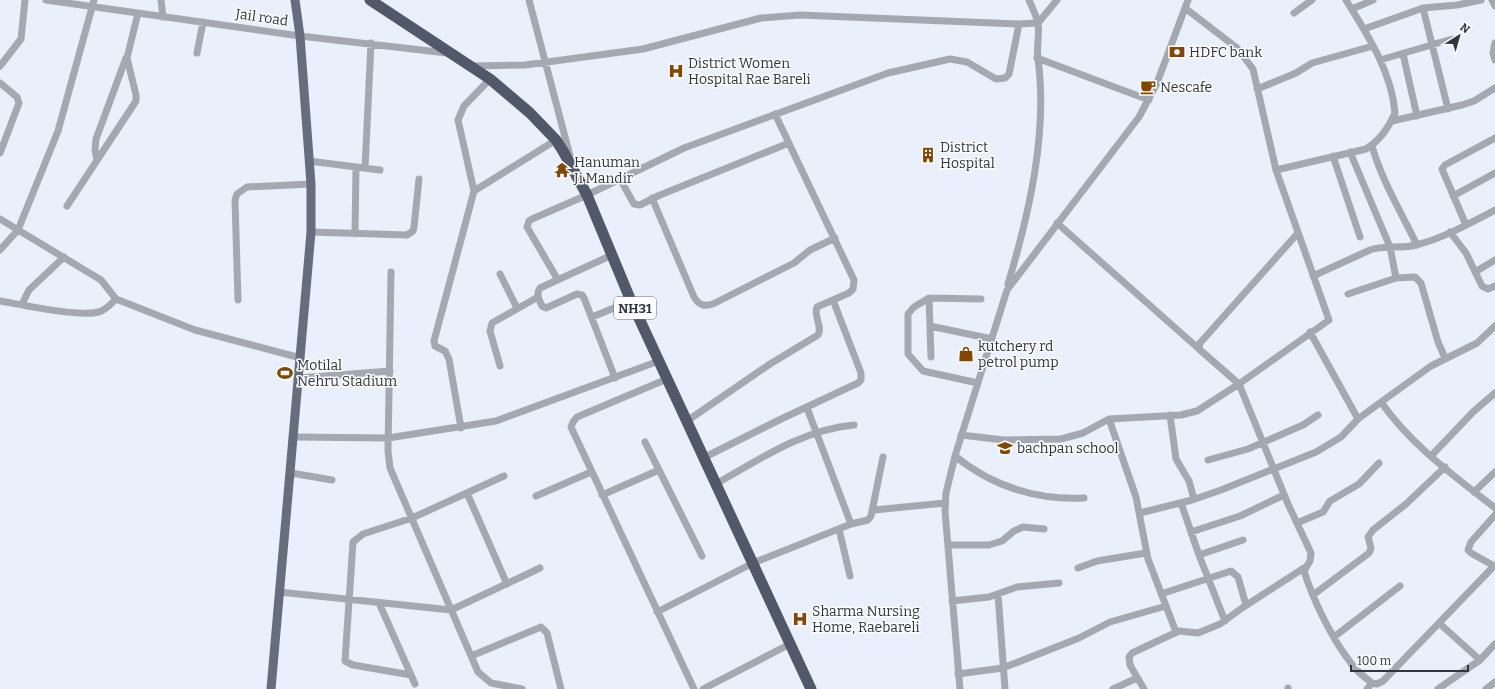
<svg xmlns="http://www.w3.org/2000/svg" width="1495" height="689" font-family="Bitter,serif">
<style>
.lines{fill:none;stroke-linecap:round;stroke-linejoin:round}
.minor{stroke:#a4a8b1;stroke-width:7}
.major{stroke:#666d7d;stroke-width:9}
.highway{stroke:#50586a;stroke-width:11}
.labels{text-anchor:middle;stroke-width:3;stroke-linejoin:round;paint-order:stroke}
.shield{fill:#fdfdfd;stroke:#6e7177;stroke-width:1}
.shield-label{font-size:13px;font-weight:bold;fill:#31353d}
.street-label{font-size:14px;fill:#31353d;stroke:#fdfdfd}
.poi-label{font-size:14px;fill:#31353d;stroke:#fdfdfd;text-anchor:start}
</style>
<rect width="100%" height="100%" fill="#eaeffc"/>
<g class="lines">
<path class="minor" d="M 46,0 L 300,36 L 447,53
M 161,0 L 163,17
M 529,0 L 570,156
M 1492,0 L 1495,6
M 1185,8 L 1237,48 L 1253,69 L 1276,170 L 1329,320 L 1239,384 L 1288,504 L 1311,553 L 1310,561 L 1304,571 C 1312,597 1331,637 1348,659 C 1354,669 1363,676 1372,683 L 1377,684 L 1383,681 L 1494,566 L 1471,553 L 1468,550 L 1471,542 L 1495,515
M 1423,8 L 1448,109
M 1352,9 L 1373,0
M 1294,13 L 1312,0
M 1364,29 L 1423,8 L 1457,5 L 1481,0
M 1495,43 L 1493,53 L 1495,60
M 197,53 L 203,22
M 1403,54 L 1417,116
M 1037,58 L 1149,100
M 1380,60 L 1452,39
M 0,66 L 21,39 L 25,0
M 471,66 L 525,65 L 643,49 L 761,18 L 800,15 L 1019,24 L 1038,23 L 1057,0
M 0,83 L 17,97 L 19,103 L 0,153
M 1257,89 L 1296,73 L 1312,63 L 1373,46
M 1392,121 L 1462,105 L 1474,101 L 1495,88
M 1372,146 C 1382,181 1401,212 1417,245
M 1350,152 L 1390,247 L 1396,278
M 1333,156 L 1360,237
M 97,160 L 95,150 L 96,139 L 126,58
M 309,161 L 380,170
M 365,168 L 371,43
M 1276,170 L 1366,149 C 1379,141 1389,127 1395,113 C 1392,72 1367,34 1346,0
M 620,179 L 634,204 L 640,205 L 660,195 L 789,143
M 474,191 L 556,140
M 1453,196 L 1495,173
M 652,198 L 694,297 C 699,305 704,307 713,304 L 794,263 L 810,250 L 835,238
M 67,206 L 136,101 L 136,95 L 127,58 L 138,13
M 0,219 L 101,280 L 116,299
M 1057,223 L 1199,349
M 1466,225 L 1442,169 L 1445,165 L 1495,138
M 311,232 L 407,235 L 413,231 L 414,227 L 419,179
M 1450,232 L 1466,253 L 1482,286 L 1488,289 L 1495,286
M 355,234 L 356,167
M 0,250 L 18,230 L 58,131 L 94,0
M 391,272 L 388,451 L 390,468 L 478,672 L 491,683 L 522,689
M 1475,272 L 1495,260
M 500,274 L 517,308
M 1313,276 L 1370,250 C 1385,245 1401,249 1416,245 C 1444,238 1470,223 1495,210
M 558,280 L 527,227 L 529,221 L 532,219 L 587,195 L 684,148 L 888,73 L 950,59 L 967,62 L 996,79 L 1005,78 L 1009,74 L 1019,24
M 1008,284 C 1029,214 1048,133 1038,59 C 1036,47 1040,35 1038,23 C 1036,15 1032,7 1029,0
M 1348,294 L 1396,278 L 1415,277 L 1421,283 L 1438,342 L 1445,358
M 538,297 L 542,306 L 546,308 L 577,294 L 582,295 L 584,298 L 615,378
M 929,298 L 931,357
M 238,300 L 235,200 L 237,194 L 247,187 L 311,184
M 0,301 C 23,305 78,317 99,312 C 106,310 111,304 116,299 L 195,330 L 301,358
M 22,304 L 29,290 L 64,257
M 592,317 L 631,301
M 930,326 L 992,339
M 1310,332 L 1358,419 L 1381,402 C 1411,445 1454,476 1495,508
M 500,366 L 490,331 L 492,323 L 538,297 L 538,292 L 540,288 L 612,255
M 299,378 L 390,371
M 667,379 L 577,417 L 573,422 L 571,427 L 694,689
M 978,383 L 923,371 L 908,354 L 908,314 L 914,307 L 929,298 L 981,299
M 1381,402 L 1431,366 L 1477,343 L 1495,326
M 1170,415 L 1176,459 L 1189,481 L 1194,499
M 1109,419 L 1136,497 L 1148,559 L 1176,632
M 687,421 L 770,364 L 818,335 C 823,325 813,317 817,307 L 849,293 L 853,289 L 854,280 L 775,114
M 461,428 L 449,359 L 445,351 L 435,346 L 434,341 L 474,191 L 458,120 L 464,106 L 490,79
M 961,435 L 1004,440 L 1061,439 L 1083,433 L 1109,419 L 1181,415 L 1197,411 L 1239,384 L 1199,349 L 1200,343 L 1298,233
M 294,437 L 388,438 L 496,421 L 659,361
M 645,442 L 702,556
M 955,456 C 992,486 1036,500 1084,498
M 1431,456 L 1473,412 L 1495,393
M 703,458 L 779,420 L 858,383 L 861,380 L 861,373 L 833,300
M 1208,460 L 1248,449 L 1303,425 L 1318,415
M 291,473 L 332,480
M 716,484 C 758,460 804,429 854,425
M 1474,492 L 1495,472
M 467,493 L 507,584
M 602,495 L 659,470
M 536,496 L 591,472
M 1181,503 L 1199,555 L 1225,621
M 874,510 L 945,503
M 1140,513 L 1192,500 L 1221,490 L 1316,452 L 1341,437 L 1358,419
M 1297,523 L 1323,512 L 1330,501 L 1359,484 L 1379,463
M 851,524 L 868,520 L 871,516 L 883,457
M 839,529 L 850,576
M 1191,532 L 1240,516 L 1284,495
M 948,545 L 989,545 L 1002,541 L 1014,531 L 1023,527 L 1044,529
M 1199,555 L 1243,540
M 1078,568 L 1097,561 L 1146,553
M 279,592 L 451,610 L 540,568
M 998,594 L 1005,689
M 1161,594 L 1231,571 L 1238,577 L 1246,605
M 1313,595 L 1369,553 L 1371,548 L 1368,537 L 1373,530 L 1406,504 L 1445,467
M 952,601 L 989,597 L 1017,587 L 1059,583
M 379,603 L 415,684
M 657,612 L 753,563 L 851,524 L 807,408
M 1439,623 L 1480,660
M 1334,637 L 1400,586
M 471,656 L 541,627 L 547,633 L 561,689
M 958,674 L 1003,668 L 1079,638 L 1110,622 L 1166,606
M 411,675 L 353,665 L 345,661 L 353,542 L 363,534 L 412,518 L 504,476
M 1288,688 L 1288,689
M 703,689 L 790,644
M 960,689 L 945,511 L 946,493 L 955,456 L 1007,290 L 1139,117 L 1157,83 L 1188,0
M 1113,689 L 1137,678
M 1144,689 L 1130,665 L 1129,657 L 1132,653 L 1179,631 L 1198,633 L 1220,624 L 1242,608 L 1304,568
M 1367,689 L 1372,683
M 1438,689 L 1480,660 L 1495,644
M 1486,689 L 1495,682"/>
<path class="major" d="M 271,689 L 311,232 L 311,184 L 300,36 L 295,0"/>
<path class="highway" d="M 370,0 L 490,79 L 530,113 L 556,140 L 563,151 L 587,195 L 631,301 L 811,689"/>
</g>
<defs>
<symbol id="bank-bare" viewBox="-9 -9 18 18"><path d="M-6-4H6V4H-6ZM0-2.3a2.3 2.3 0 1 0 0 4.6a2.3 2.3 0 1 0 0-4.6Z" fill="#824700" stroke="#fdfdfd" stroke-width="2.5" paint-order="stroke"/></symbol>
<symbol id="hospital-bare" viewBox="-9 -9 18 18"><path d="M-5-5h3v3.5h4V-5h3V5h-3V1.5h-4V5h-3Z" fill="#824700" stroke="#fdfdfd" stroke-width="2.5" paint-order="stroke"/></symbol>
<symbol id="cafe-bare" viewBox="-9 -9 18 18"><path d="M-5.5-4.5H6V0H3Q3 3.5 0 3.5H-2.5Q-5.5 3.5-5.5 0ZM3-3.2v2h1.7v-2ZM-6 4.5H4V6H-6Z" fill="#824700" stroke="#fdfdfd" stroke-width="2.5" paint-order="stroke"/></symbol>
<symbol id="building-bare" viewBox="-9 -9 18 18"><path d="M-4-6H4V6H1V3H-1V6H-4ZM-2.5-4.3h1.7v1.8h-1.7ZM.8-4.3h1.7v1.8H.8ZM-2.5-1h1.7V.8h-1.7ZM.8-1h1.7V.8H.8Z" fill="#824700" stroke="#fdfdfd" stroke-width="2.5" paint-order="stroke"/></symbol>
<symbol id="temple-bare" viewBox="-9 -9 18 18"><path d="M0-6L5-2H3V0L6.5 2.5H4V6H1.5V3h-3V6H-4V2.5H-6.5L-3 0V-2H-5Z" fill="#824700" stroke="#fdfdfd" stroke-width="2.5" paint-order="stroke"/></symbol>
<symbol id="shop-bare" viewBox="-9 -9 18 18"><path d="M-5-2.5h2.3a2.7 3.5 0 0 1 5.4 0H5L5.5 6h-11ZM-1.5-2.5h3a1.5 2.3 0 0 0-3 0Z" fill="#824700" stroke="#fdfdfd" stroke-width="2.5" paint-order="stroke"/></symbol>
<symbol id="stadium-bare" viewBox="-9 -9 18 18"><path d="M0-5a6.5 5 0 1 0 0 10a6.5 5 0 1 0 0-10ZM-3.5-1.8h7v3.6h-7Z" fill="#824700" stroke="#fdfdfd" stroke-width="2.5" paint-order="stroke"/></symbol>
<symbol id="school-bare" viewBox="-9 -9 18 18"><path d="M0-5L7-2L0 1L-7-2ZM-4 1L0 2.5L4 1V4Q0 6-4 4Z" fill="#824700" stroke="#fdfdfd" stroke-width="2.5" paint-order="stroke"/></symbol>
</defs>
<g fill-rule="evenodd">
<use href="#bank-bare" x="1166" y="41" width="22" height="22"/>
<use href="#hospital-bare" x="665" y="60" width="22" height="22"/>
<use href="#cafe-bare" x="1137" y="76" width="22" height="22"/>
<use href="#building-bare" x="917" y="144" width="22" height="22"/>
<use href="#temple-bare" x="551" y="159" width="22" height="22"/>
<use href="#shop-bare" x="955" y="343" width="22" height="22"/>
<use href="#stadium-bare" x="274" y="362" width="22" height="22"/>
<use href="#school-bare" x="994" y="437" width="22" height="22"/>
<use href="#hospital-bare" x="789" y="608" width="22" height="22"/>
</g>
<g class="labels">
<rect class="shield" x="614" y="297" width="42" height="22" rx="3"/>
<g class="shield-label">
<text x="635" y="313">NH31</text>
</g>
<g class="street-label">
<text transform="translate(262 17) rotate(8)" y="5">Jail road</text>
</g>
<g class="poi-label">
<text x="1189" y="57">HDFC bank</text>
<text x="688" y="68">District Women<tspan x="688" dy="16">Hospital Rae Bareli</tspan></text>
<text x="1160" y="92">Nescafe</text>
<text x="940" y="152">District<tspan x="940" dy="16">Hospital</tspan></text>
<text x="574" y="167">Hanuman<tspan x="574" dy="16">Ji Mandir</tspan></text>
<text x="978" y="351">kutchery rd<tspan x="978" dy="16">petrol pump</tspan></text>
<text x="297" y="370">Motilal<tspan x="297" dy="16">Nehru Stadium</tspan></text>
<text x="1017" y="453">bachpan school</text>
<text x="812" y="616">Sharma Nursing<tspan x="812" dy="16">Home, Raebareli</tspan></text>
</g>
</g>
<g transform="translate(1459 36) rotate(37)" stroke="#fdfdfd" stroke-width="3" paint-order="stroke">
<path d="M0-3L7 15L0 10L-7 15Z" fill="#31353d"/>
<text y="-6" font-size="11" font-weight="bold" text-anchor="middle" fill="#31353d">N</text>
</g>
<path d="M1351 665v6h117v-6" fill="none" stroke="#31353d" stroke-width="2"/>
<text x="1357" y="665" font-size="12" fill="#31353d" stroke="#fdfdfd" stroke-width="3" paint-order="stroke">100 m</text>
</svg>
